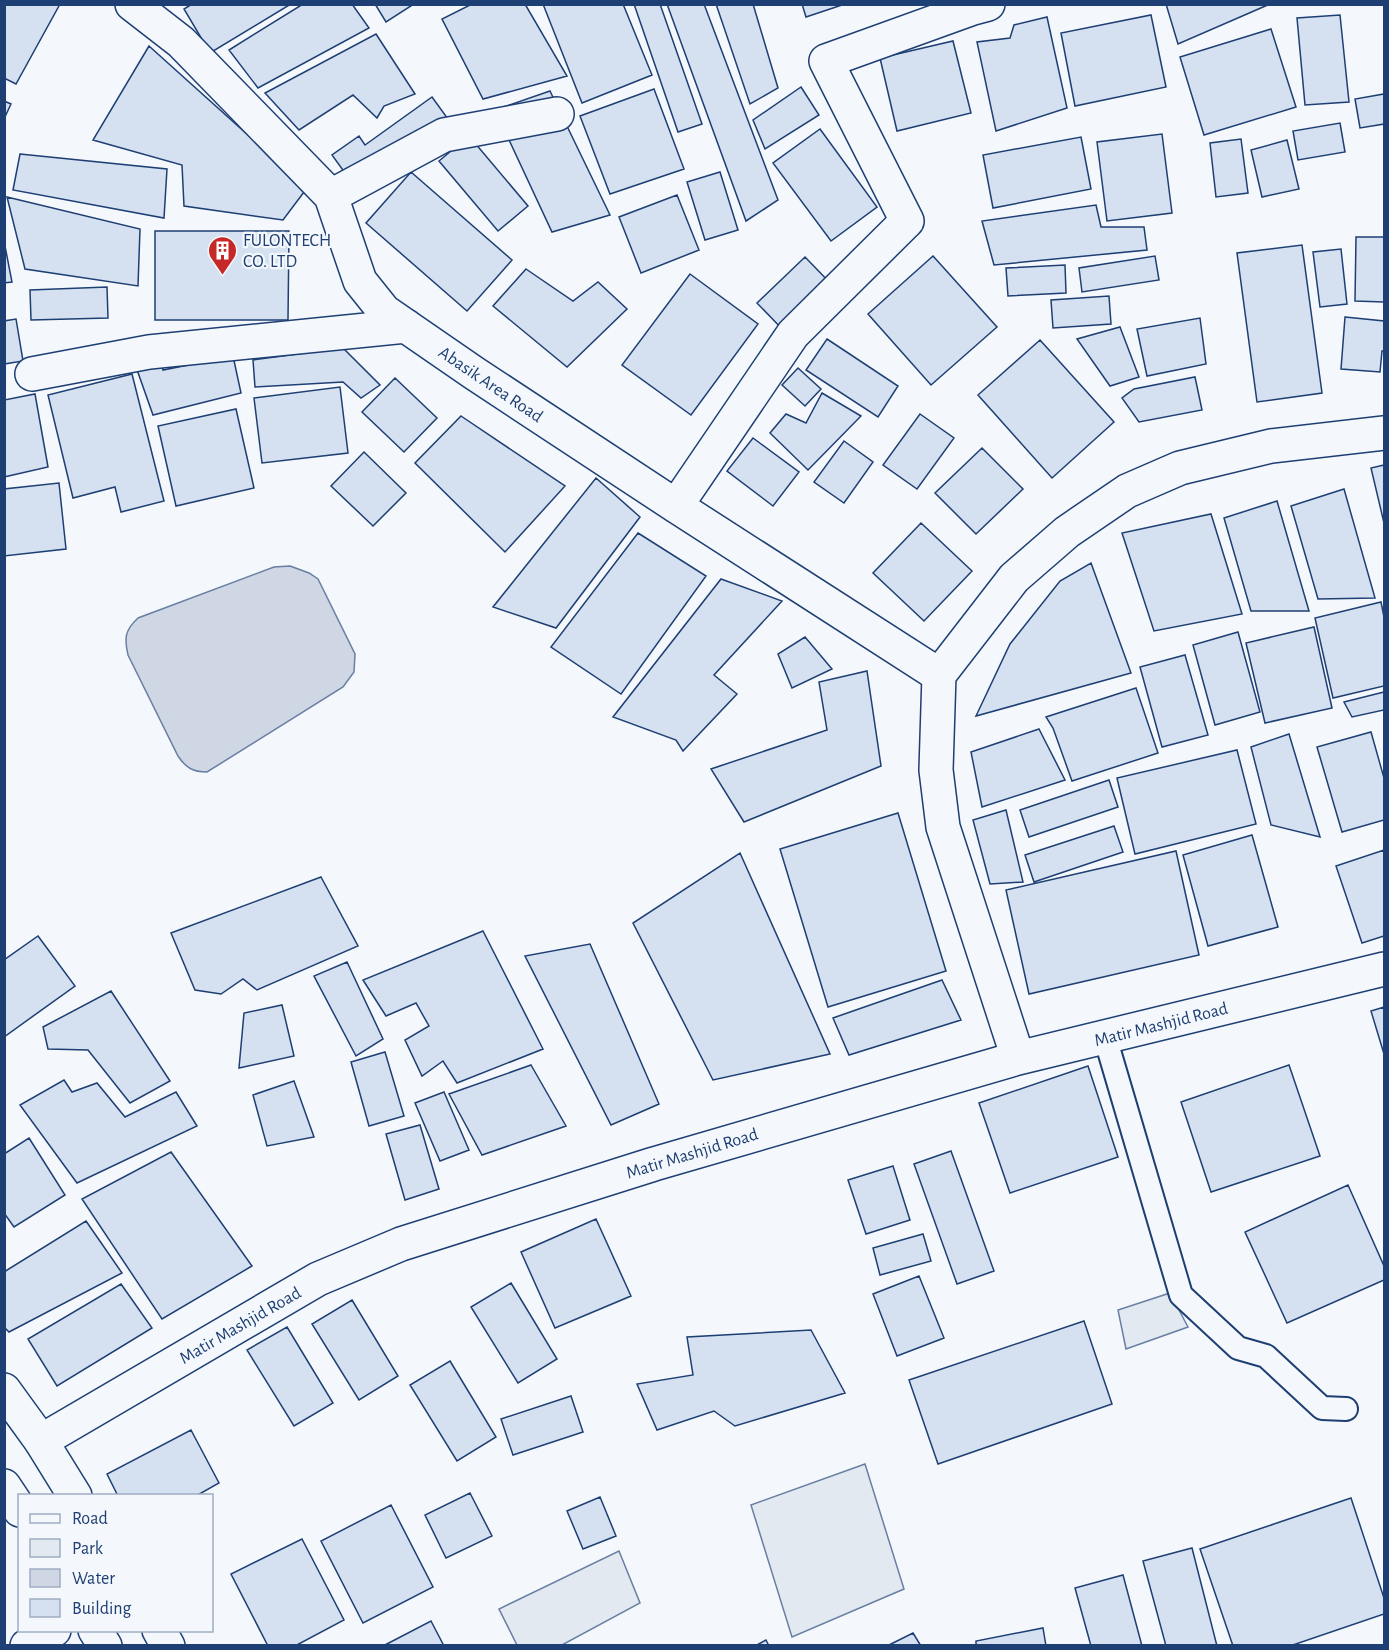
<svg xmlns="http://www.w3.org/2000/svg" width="1389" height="1650" font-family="'Alegreya Sans',sans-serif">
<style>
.green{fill:#e3e9f0;stroke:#687fa3;stroke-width:1.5}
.water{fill:#cfd7e4;stroke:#687fa3;stroke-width:1.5}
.building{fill:#d5e0f0;stroke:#1d3f73;stroke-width:1.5}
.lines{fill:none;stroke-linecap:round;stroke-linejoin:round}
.service-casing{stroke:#1d3f73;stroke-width:26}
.minor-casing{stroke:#1d3f73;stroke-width:36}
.tertiary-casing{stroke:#1d3f73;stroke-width:36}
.service{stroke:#f4f7fb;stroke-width:22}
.minor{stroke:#f4f7fb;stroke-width:33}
.tertiary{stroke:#f4f7fb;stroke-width:33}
.labels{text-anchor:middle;stroke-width:4.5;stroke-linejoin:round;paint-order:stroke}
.poi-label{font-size:18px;fill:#1d3f73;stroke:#f4f7fb;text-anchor:start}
.street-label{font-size:18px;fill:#1d3f73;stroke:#f4f7fb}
</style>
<rect width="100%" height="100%" fill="#f4f7fb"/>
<path class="green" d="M 1170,1293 L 1188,1327 L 1126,1349 L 1118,1310 Z
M 865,1464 L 904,1589 L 792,1637 L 751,1505 Z
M 619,1551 L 640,1603 L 562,1645 L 517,1645 L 499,1609 Z"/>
<path class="water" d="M 290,566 L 309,573 L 318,579 L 355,654 L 354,672 L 343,687 L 207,772 C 193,772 186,768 178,756 L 128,655 C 124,638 125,630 138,618 L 274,567 Z"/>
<path class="building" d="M 4,4 L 60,4 L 16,84 L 4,78 Z
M 192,4 L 291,4 L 210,53 L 184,9 Z
M 303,4 L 352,4 L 369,28 L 258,88 L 229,50 Z
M 375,4 L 414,4 L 386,22 Z
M 472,4 L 525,4 L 567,76 L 483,99 L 442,19 Z
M 543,4 L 623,4 L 652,75 L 582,103 Z
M 634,4 L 660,4 L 702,124 L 678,132 Z
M 667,4 L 704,4 L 778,200 L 746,221 Z
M 716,4 L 753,4 L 778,88 L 750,104 Z
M 802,4 L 845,4 L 806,17 Z
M 1166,4 L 1270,4 L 1178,44 Z
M 1151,15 L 1166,87 L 1075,106 L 1061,33 Z
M 1340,15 L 1349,102 L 1305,105 L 1297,18 Z
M 1047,17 L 1067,108 L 996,131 L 977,42 L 1010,38 L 1014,25 Z
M 1271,29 L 1296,107 L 1204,135 L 1180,57 Z
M 376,34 L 415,94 L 384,106 L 377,118 L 353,95 L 299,130 L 265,93 Z
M 953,41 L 971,113 L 897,131 L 880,58 Z
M 149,46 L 307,188 L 283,220 L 184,206 L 182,165 L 93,140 Z
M 801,87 L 819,115 L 765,149 L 753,120 Z
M 654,89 L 684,169 L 610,194 L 580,116 Z
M 550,91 L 610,215 L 552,232 L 495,110 Z
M 1384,94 L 1384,124 L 1360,128 L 1355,99 Z
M 432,97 L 456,130 L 363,198 L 332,155 L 359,136 L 365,145 Z
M 4,101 L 11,104 L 4,119 Z
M 1340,123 L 1345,152 L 1298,160 L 1293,131 Z
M 820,129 L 877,207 L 831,241 L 773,163 Z
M 1162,134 L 1172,213 L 1107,221 L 1097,142 Z
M 469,136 L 528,206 L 498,231 L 439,161 Z
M 1081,137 L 1091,189 L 993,208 L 983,155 Z
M 1241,139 L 1248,193 L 1216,197 L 1210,143 Z
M 1287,140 L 1299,189 L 1262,197 L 1251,150 Z
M 20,154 L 167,169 L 164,218 L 13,190 Z
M 411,172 L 512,260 L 467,311 L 366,223 Z
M 720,172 L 738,230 L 705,240 L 687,182 Z
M 677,195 L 699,250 L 641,273 L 619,217 Z
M 7,197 L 140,229 L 138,286 L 25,269 Z
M 1096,205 L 1101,227 L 1144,227 L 1147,250 L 994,265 L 982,221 Z
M 155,231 L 289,231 L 288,320 L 155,320 Z
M 1356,237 L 1384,237 L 1384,302 L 1355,301 Z
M 4,241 L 12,282 L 4,283 Z
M 1302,245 L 1322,393 L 1257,402 L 1237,253 Z
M 1341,249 L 1347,304 L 1320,307 L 1313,252 Z
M 933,256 L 997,327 L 931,385 L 868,314 Z
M 1155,256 L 1159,280 L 1082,292 L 1079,268 Z
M 805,257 L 835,288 L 786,333 L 757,303 Z
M 1065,265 L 1066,293 L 1008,296 L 1006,268 Z
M 526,269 L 573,301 L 598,282 L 627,309 L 567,367 L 493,306 Z
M 690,274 L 758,324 L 691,415 L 622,365 Z
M 107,287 L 108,318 L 31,320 L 30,290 Z
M 1109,296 L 1111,324 L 1053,328 L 1051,300 Z
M 1345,317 L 1384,321 L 1384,351 L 1382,351 L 1380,372 L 1341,369 Z
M 1200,318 L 1206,364 L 1147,376 L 1137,329 Z
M 16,319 L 23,361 L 4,364 L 4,321 Z
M 1120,327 L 1139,377 L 1110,386 L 1077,339 Z
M 827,339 L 898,386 L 878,417 L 806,370 Z
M 1040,340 L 1114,422 L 1052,478 L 978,395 Z
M 343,348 L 380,385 L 361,398 L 343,382 L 255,387 L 253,360 Z
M 233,356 L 241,393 L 153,415 L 135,364 L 161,360 L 163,370 Z
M 798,368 L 821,389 L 805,406 L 782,385 Z
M 132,374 L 164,501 L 121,512 L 115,487 L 73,498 L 48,395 Z
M 1195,377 L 1202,410 L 1139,422 L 1122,398 L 1134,389 Z
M 395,378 L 437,418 L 404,452 L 362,412 Z
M 340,387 L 348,453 L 262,463 L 254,398 Z
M 822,393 L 861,416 L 808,470 L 770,433 L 786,414 L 806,423 Z
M 35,394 L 48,467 L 4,477 L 4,400 Z
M 236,409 L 254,488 L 176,506 L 158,426 Z
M 920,414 L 954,438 L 917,489 L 883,465 Z
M 461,416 L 565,486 L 505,552 L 415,463 Z
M 753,438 L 799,472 L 773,506 L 727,471 Z
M 844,441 L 873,462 L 844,503 L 814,482 Z
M 982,448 L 1023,489 L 976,534 L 935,493 Z
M 364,452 L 406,493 L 373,526 L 331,486 Z
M 1384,465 L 1384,523 L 1371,468 Z
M 596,478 L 640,517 L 556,628 L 493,607 Z
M 59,483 L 66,549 L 4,556 L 4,489 Z
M 1344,489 L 1375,598 L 1318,599 L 1291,506 Z
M 1277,501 L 1309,611 L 1251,611 L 1224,518 Z
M 1211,514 L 1242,614 L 1154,631 L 1122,533 Z
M 921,523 L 972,571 L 924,621 L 873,573 Z
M 638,533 L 706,576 L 621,694 L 551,647 Z
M 1091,563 L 1131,673 L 976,716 L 1010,644 L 1060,581 Z
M 721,579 L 782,601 L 714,675 L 737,694 L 683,751 L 676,740 L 613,717 Z
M 1381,602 L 1384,617 L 1384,686 L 1333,698 L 1315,618 Z
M 1314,627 L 1332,708 L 1265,723 L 1246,643 Z
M 1238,632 L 1260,712 L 1215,725 L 1193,645 Z
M 805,637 L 832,669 L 792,688 L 778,654 Z
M 1185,655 L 1208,735 L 1162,747 L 1140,667 Z
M 867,671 L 881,766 L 744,822 L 711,769 L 827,730 L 819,682 Z
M 1136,688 L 1158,753 L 1072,781 L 1053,728 L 1046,717 Z
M 1384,692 L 1384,710 L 1352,717 L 1344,702 Z
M 1039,729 L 1065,780 L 982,807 L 971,752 Z
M 1371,732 L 1384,778 L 1384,820 L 1342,832 L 1317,747 Z
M 1289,734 L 1320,837 L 1271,825 L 1251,747 Z
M 1237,750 L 1256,824 L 1135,854 L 1117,778 Z
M 1109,780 L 1118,807 L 1029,837 L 1020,810 Z
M 1006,810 L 1023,882 L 990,884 L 973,820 Z
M 898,813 L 946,971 L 828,1007 L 780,849 Z
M 1114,826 L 1123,852 L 1034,882 L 1025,855 Z
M 1252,835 L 1278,927 L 1208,946 L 1183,855 Z
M 1384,850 L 1384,936 L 1362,943 L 1336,866 Z
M 1176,851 L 1199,955 L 1029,994 L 1006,890 Z
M 740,853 L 830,1054 L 713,1080 L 633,923 Z
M 321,877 L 358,946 L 257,990 L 243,979 L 221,994 L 195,990 L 171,933 Z
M 483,931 L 543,1049 L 457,1083 L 443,1061 L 422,1076 L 405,1040 L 429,1026 L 416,1003 L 386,1016 L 363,980 Z
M 38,936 L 75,986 L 4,1037 L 4,960 Z
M 590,944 L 659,1104 L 611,1125 L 525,956 Z
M 347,962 L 383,1039 L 356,1056 L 314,976 Z
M 942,980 L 961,1020 L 849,1055 L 833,1018 Z
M 111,991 L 170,1081 L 130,1103 L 88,1050 L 48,1049 L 43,1027 Z
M 282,1005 L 294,1056 L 239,1068 L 244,1013 Z
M 1384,1007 L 1384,1054 L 1371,1011 Z
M 385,1052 L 404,1116 L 369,1126 L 351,1062 Z
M 531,1065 L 566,1126 L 482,1155 L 449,1094 Z
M 1289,1065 L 1320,1156 L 1211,1192 L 1181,1102 Z
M 1088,1066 L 1118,1157 L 1010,1193 L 979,1103 Z
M 64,1080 L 72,1092 L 97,1083 L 125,1117 L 176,1092 L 197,1126 L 77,1183 L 20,1105 Z
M 294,1081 L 314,1137 L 267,1146 L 253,1095 Z
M 444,1092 L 469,1150 L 440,1161 L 415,1103 Z
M 420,1125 L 439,1189 L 405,1200 L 386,1134 Z
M 29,1138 L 65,1195 L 14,1227 L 4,1213 L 4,1154 Z
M 951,1151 L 994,1271 L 957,1284 L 914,1164 Z
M 171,1152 L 252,1266 L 162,1319 L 82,1199 Z
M 893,1166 L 910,1220 L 866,1234 L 848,1180 Z
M 1348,1185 L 1384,1266 L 1384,1280 L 1287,1323 L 1245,1232 Z
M 596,1219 L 631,1296 L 555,1328 L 521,1252 Z
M 86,1221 L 122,1273 L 9,1332 L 4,1327 L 4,1272 Z
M 923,1234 L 931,1261 L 880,1275 L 873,1248 Z
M 919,1276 L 944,1338 L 897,1356 L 873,1294 Z
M 511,1283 L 557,1359 L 518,1383 L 471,1307 Z
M 121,1284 L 152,1328 L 57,1386 L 28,1339 Z
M 352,1300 L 398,1376 L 359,1400 L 312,1324 Z
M 1084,1321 L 1112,1404 L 938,1464 L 909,1380 Z
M 287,1327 L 333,1403 L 294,1426 L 247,1350 Z
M 811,1330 L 845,1393 L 735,1426 L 714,1411 L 657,1430 L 637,1384 L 693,1375 L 687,1337 Z
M 450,1361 L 496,1437 L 457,1461 L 410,1385 Z
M 571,1396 L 583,1432 L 513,1455 L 501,1419 Z
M 191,1430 L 219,1483 L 196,1496 L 118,1496 L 107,1474 Z
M 470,1493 L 492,1536 L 446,1558 L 425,1515 Z
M 600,1497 L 616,1536 L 583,1549 L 567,1511 Z
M 1351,1498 L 1384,1598 L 1384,1614 L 1290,1646 L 1233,1646 L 1200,1549 Z
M 391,1505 L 433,1587 L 363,1623 L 321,1541 Z
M 302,1539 L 344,1620 L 295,1646 L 268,1646 L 231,1574 Z
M 1192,1548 L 1217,1646 L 1166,1646 L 1143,1561 Z
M 1123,1575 L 1142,1646 L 1091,1646 L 1075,1588 Z
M 431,1621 L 444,1646 L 383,1646 Z
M 1043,1628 L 1046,1646 L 976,1646 L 976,1641 Z
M 913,1633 L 921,1646 L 887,1646 Z
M 766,1640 L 769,1646 L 755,1646 Z"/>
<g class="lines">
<defs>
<path id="service" d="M 1105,1037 L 1181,1295 L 1238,1348 L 1266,1356 L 1322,1408 L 1346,1409"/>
<path id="minor" d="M 132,4 L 181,42 L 331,196 L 360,281 L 384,311 L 474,373 L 676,506 L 939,675
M 331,196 L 444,135 L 557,114
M 32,374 L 149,352 L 406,326
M 676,506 L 793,334 L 907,221 L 826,61 L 973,8 L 988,4
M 1018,1058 L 943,827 L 936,770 L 939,675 L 1014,578 L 1067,532 L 1127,491 L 1180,468 L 1271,446 L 1384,433
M 41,1441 L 318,1279 L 401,1244 L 654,1164 L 1018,1058 L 1384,969
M 27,1646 L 54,1630"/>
<path id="tertiary" d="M 4,1390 L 41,1441 L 75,1496
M 4,1486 L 20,1510
M 95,1630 L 105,1646
M 159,1630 L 168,1646"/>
</defs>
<use href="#service" class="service-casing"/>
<use href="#minor" class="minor-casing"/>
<use href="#tertiary" class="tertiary-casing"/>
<use href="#service" class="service"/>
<use href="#minor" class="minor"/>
<use href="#tertiary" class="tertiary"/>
</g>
<defs>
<symbol id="building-pin" viewBox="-11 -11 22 30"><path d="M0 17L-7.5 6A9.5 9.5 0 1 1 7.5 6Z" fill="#c62828" stroke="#f4f7fb"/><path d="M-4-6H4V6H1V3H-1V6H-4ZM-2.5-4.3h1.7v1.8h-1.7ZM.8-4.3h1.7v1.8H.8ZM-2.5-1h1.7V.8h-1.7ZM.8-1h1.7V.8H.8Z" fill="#fff"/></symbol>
</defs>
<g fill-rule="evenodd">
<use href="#building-pin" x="206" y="234" width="33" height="45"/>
</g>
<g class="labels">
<g class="poi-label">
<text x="243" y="246">FULONTECH<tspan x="243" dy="21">CO. LTD</tspan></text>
</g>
<g class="street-label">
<text transform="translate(491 384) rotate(34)" y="6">Abasik Area Road</text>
<text transform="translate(1161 1024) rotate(-14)" y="6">Matir Mashjid Road</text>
<text transform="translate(692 1153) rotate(-17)" y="6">Matir Mashjid Road</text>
<text transform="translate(240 1325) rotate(-30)" y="6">Matir Mashjid Road</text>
</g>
</g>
<rect width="1389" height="1650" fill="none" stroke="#1d3f73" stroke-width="12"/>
<rect x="18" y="1494" width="195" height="138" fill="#f4f7fb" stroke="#9eadc5" stroke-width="1.5"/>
<rect x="30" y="1514" width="30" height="9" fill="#f4f7fb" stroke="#9eadc5" stroke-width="1.5"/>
<text x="72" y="1524" font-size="18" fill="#1d3f73">Road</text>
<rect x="30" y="1539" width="30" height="18" fill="#e3e9f0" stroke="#9eadc5" stroke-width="1.5"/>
<text x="72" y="1554" font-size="18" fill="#1d3f73">Park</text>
<rect x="30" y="1569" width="30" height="18" fill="#cfd7e4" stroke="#9eadc5" stroke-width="1.5"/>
<text x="72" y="1584" font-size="18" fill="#1d3f73">Water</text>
<rect x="30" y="1599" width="30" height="18" fill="#d5e0f0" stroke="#9eadc5" stroke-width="1.5"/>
<text x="72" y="1614" font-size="18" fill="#1d3f73">Building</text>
</svg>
